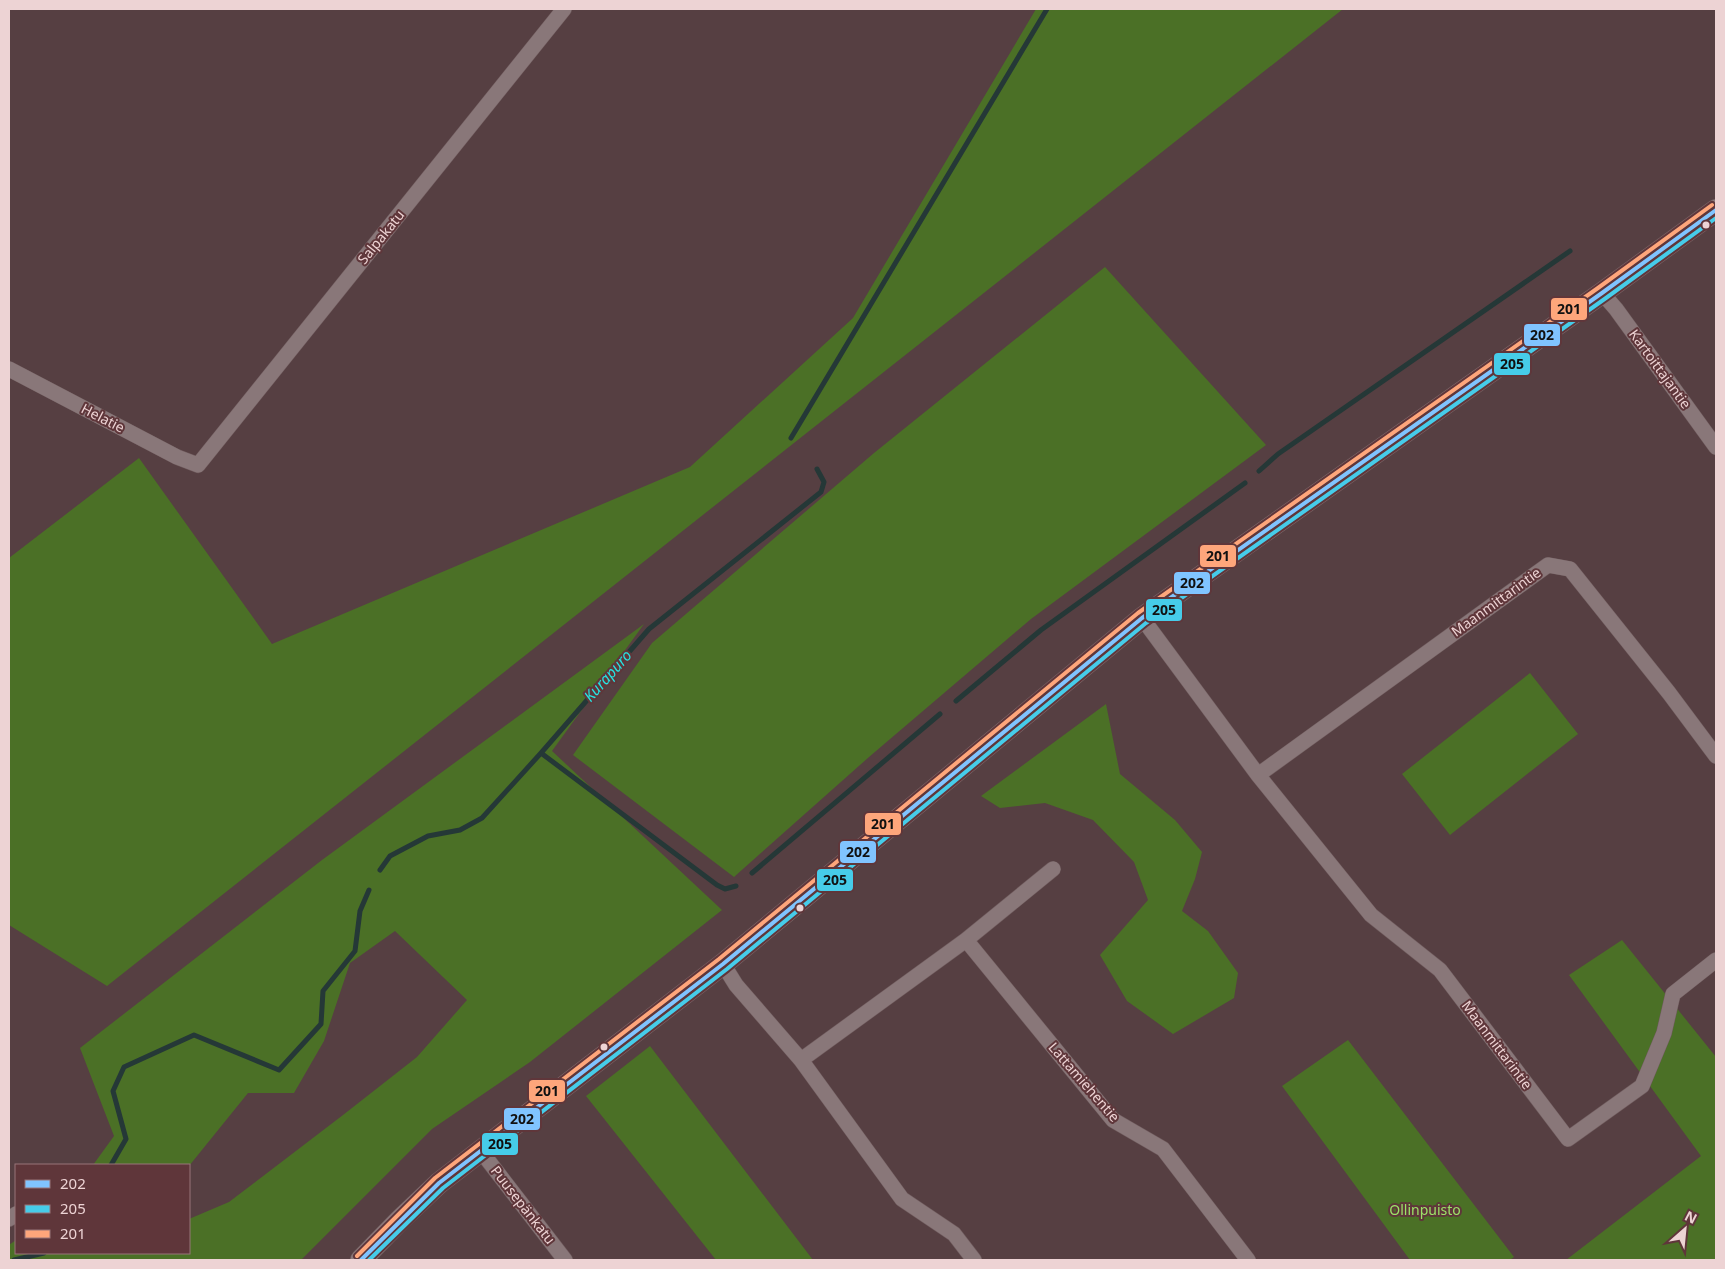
<svg xmlns="http://www.w3.org/2000/svg" width="1725" height="1269" font-family="'Noto Sans',sans-serif">
<style>
.green{fill:#4b7026}
.lines{fill:none;stroke-linecap:round;stroke-linejoin:round}
.stream{stroke:#253837;stroke-width:5}
.street-casing{stroke:#705c5e;stroke-width:16}
.secondary-casing{stroke:#705c5e;stroke-width:22}
.street{stroke:#897779;stroke-width:15}
.secondary{stroke:#8c7a7c;stroke-width:21}
.bus-1-casing{stroke:#5f363a;stroke-width:8}
.bus-2-casing{stroke:#5f363a;stroke-width:8}
.bus-3-casing{stroke:#5f363a;stroke-width:8}
.bus-1{stroke:#80c4ff;stroke-width:4}
.bus-2{stroke:#46cce9;stroke-width:4}
.bus-3{stroke:#fea67b;stroke-width:4}
.bus-dot{fill:#edd3d4;stroke:#5f363a;stroke-width:2}
.labels{text-anchor:middle;stroke-width:4;stroke-linejoin:round;paint-order:stroke}
.street-label{font-size:14px;fill:#edd3d4;stroke:#5f363a}
.park-label{font-size:14px;fill:#9ce368;stroke:#5f363a}
.water-label{font-size:15px;font-style:italic;fill:#26e4e2;stroke:#5f363a}
.line-badge{stroke:#5f363a;stroke-width:2}
.pale-badge-label{font-size:14px;text-anchor:middle;font-weight:bold;fill:#111}
</style>
<rect width="100%" height="100%" fill="#563f42"/>
<path class="green" d="M 1036,9 L 1343,9 L 107,986 L 9,925 L 9,558 L 139,458 L 272,644 L 690,467 L 853,318 Z
M 1105,267 L 1266,445 L 1031,619 L 869,757 L 734,877 L 573,755 L 652,643 L 874,453 Z
M 644,624 L 552,751 L 722,910 L 530,1062 L 432,1129 L 301,1260 L 9,1260 L 9,1245 L 16,1240 L 16,1253 L 189,1253 L 189,1219 L 229,1202 L 343,1115 L 417,1057 L 467,1000 L 395,931 L 350,963 L 324,1041 L 294,1093 L 248,1093 L 189,1166 L 93,1165 L 114,1136 L 80,1048 L 322,860 Z
M 1530,673 L 1578,734 L 1450,835 L 1402,774 Z
M 1106,704 L 1120,774 L 1175,820 L 1202,852 L 1195,879 L 1182,911 L 1208,931 L 1238,973 L 1234,998 L 1173,1034 L 1127,1001 L 1100,955 L 1148,900 L 1134,862 L 1093,820 L 1045,803 L 1000,808 L 981,796 Z
M 1622,940 L 1716,1057 L 1716,1260 L 1566,1260 L 1701,1156 L 1569,975 Z
M 1348,1040 L 1514,1257 L 1510,1260 L 1410,1260 L 1282,1086 Z
M 650,1046 L 813,1260 L 716,1260 L 586,1096 Z"/>
<g class="lines">
<path class="stream" d="M 791,438 L 1047,9
M 1259,471 L 1278,454 L 1570,251
M 956,701 L 1041,630 L 1245,483
M 541,753 L 717,885 L 725,889 L 736,886
M 380,870 L 390,856 L 428,836 L 460,830 L 482,818 L 541,753 L 649,629 L 821,492 L 824,482 L 817,469
M 752,873 L 940,714
M 111,1165 L 126,1139 L 113,1091 L 124,1067 L 194,1035 L 279,1070 L 321,1024 L 323,991 L 355,951 L 360,911 L 369,890
M 14,1260 L 44,1253"/>
<defs>
<path id="street" d="M 1602,293 L 1616,309 L 1716,447
M 9,369 L 177,457 L 198,465 L 564,9
M 1142,618 L 1258,775 L 1371,915 L 1440,970 L 1568,1139 L 1642,1086 L 1664,1033 L 1673,994 L 1716,960
M 1258,775 L 1548,565 L 1570,569 L 1669,693 L 1716,756
M 966,940 L 1113,1120 L 1163,1149 L 1248,1260
M 723,964 L 736,985 L 801,1060 L 902,1199 L 954,1234 L 974,1260
M 801,1060 L 966,940 L 1053,869
M 480,1150 L 565,1260
M 9,1219 L 16,1214"/>
<path id="secondary" d="M 361,1260 L 400,1220 L 439,1183 L 723,964 L 1142,618 L 1602,293 L 1716,210"/>
</defs>
<use href="#street" class="street-casing"/>
<use href="#secondary" class="secondary-casing"/>
<use href="#street" class="street"/>
<use href="#secondary" class="secondary"/>
<defs>
<path id="bus-1" d="M 361,1260 L 439,1183 L 723,964 L 1142,618 L 1602,293 L 1716,210"/>
<path id="bus-2" d="M 369,1260 L 443,1188 L 727,969 L 1146,623 L 1606,298 L 1716,218"/>
<path id="bus-3" d="M 357,1256 L 435,1178 L 719,959 L 1138,613 L 1598,288 L 1712,205"/>
</defs>
<use href="#bus-1" class="bus-1-casing"/>
<use href="#bus-2" class="bus-2-casing"/>
<use href="#bus-3" class="bus-3-casing"/>
<use href="#bus-1" class="bus-1"/>
<use href="#bus-2" class="bus-2"/>
<use href="#bus-3" class="bus-3"/>
</g>
<g class="bus-dot">
<circle cx="1706" cy="225" r="4.5"/>
<circle cx="800" cy="908" r="4.5"/>
<circle cx="604" cy="1047" r="4.5"/>
</g>
<g class="labels">
<g class="street-label">
<text transform="translate(381 237) rotate(-51)" y="5">Salpakatu</text>
<text transform="translate(1660 369) rotate(54)" y="5">Kartoittajantie</text>
<text transform="translate(103 418) rotate(27)" y="5">Helatie</text>
<text transform="translate(1496 602) rotate(-36)" y="5">Maanmittarintie</text>
<text transform="translate(1497 1045) rotate(53)" y="5">Maanmittarintie</text>
<text transform="translate(1084 1082) rotate(49)" y="5">Lattamiehentie</text>
<text transform="translate(523 1205) rotate(52)" y="5">Puusepänkatu</text>
</g>
<g class="park-label">
<text x="1425" y="1215">Ollinpuisto</text>
</g>
<g class="water-label">
<text transform="translate(608 676) rotate(-48)" y="5">Kurapuro</text>
</g>
</g>
<g class="line-badge">
<rect x="1550" y="297" width="38" height="24" rx="5" fill="#fea67b"/>
<rect x="1523" y="323" width="38" height="24" rx="5" fill="#80c4ff"/>
<rect x="1493" y="352" width="38" height="24" rx="5" fill="#46cce9"/>
<rect x="1199" y="544" width="38" height="24" rx="5" fill="#fea67b"/>
<rect x="1173" y="571" width="38" height="24" rx="5" fill="#80c4ff"/>
<rect x="1145" y="598" width="38" height="24" rx="5" fill="#46cce9"/>
<rect x="864" y="812" width="38" height="24" rx="5" fill="#fea67b"/>
<rect x="839" y="840" width="38" height="24" rx="5" fill="#80c4ff"/>
<rect x="816" y="868" width="38" height="24" rx="5" fill="#46cce9"/>
<rect x="528" y="1079" width="38" height="24" rx="5" fill="#fea67b"/>
<rect x="503" y="1107" width="38" height="24" rx="5" fill="#80c4ff"/>
<rect x="481" y="1132" width="38" height="24" rx="5" fill="#46cce9"/>
</g>
<g class="pale-badge-label">
<text x="1569" y="314">201</text>
<text x="1542" y="340">202</text>
<text x="1512" y="369">205</text>
<text x="1218" y="561">201</text>
<text x="1192" y="588">202</text>
<text x="1164" y="615">205</text>
<text x="883" y="829">201</text>
<text x="858" y="857">202</text>
<text x="835" y="885">205</text>
<text x="547" y="1096">201</text>
<text x="522" y="1124">202</text>
<text x="500" y="1149">205</text>
</g>
<rect width="1725" height="1269" fill="none" stroke="#edd3d4" stroke-width="20"/>
<rect x="15" y="1164" width="175" height="90" fill="#5f363a" stroke="#987578"/>
<rect x="25" y="1180" width="25" height="8" fill="#80c4ff" stroke="#987578"/>
<text x="60" y="1189" font-size="15" fill="#edd3d4">202</text>
<rect x="25" y="1205" width="25" height="8" fill="#46cce9" stroke="#987578"/>
<text x="60" y="1214" font-size="15" fill="#edd3d4">205</text>
<rect x="25" y="1230" width="25" height="8" fill="#fea67b" stroke="#987578"/>
<text x="60" y="1239" font-size="15" fill="#edd3d4">201</text>
<g transform="translate(1685 1229) rotate(27)" stroke="#5f363a" stroke-width="4" paint-order="stroke">
<path d="M0-4L9 19L0 12L-9 19Z" fill="#edd3d4"/>
<text y="-8" font-size="14" font-weight="bold" text-anchor="middle" fill="#edd3d4">N</text>
</g>
</svg>
